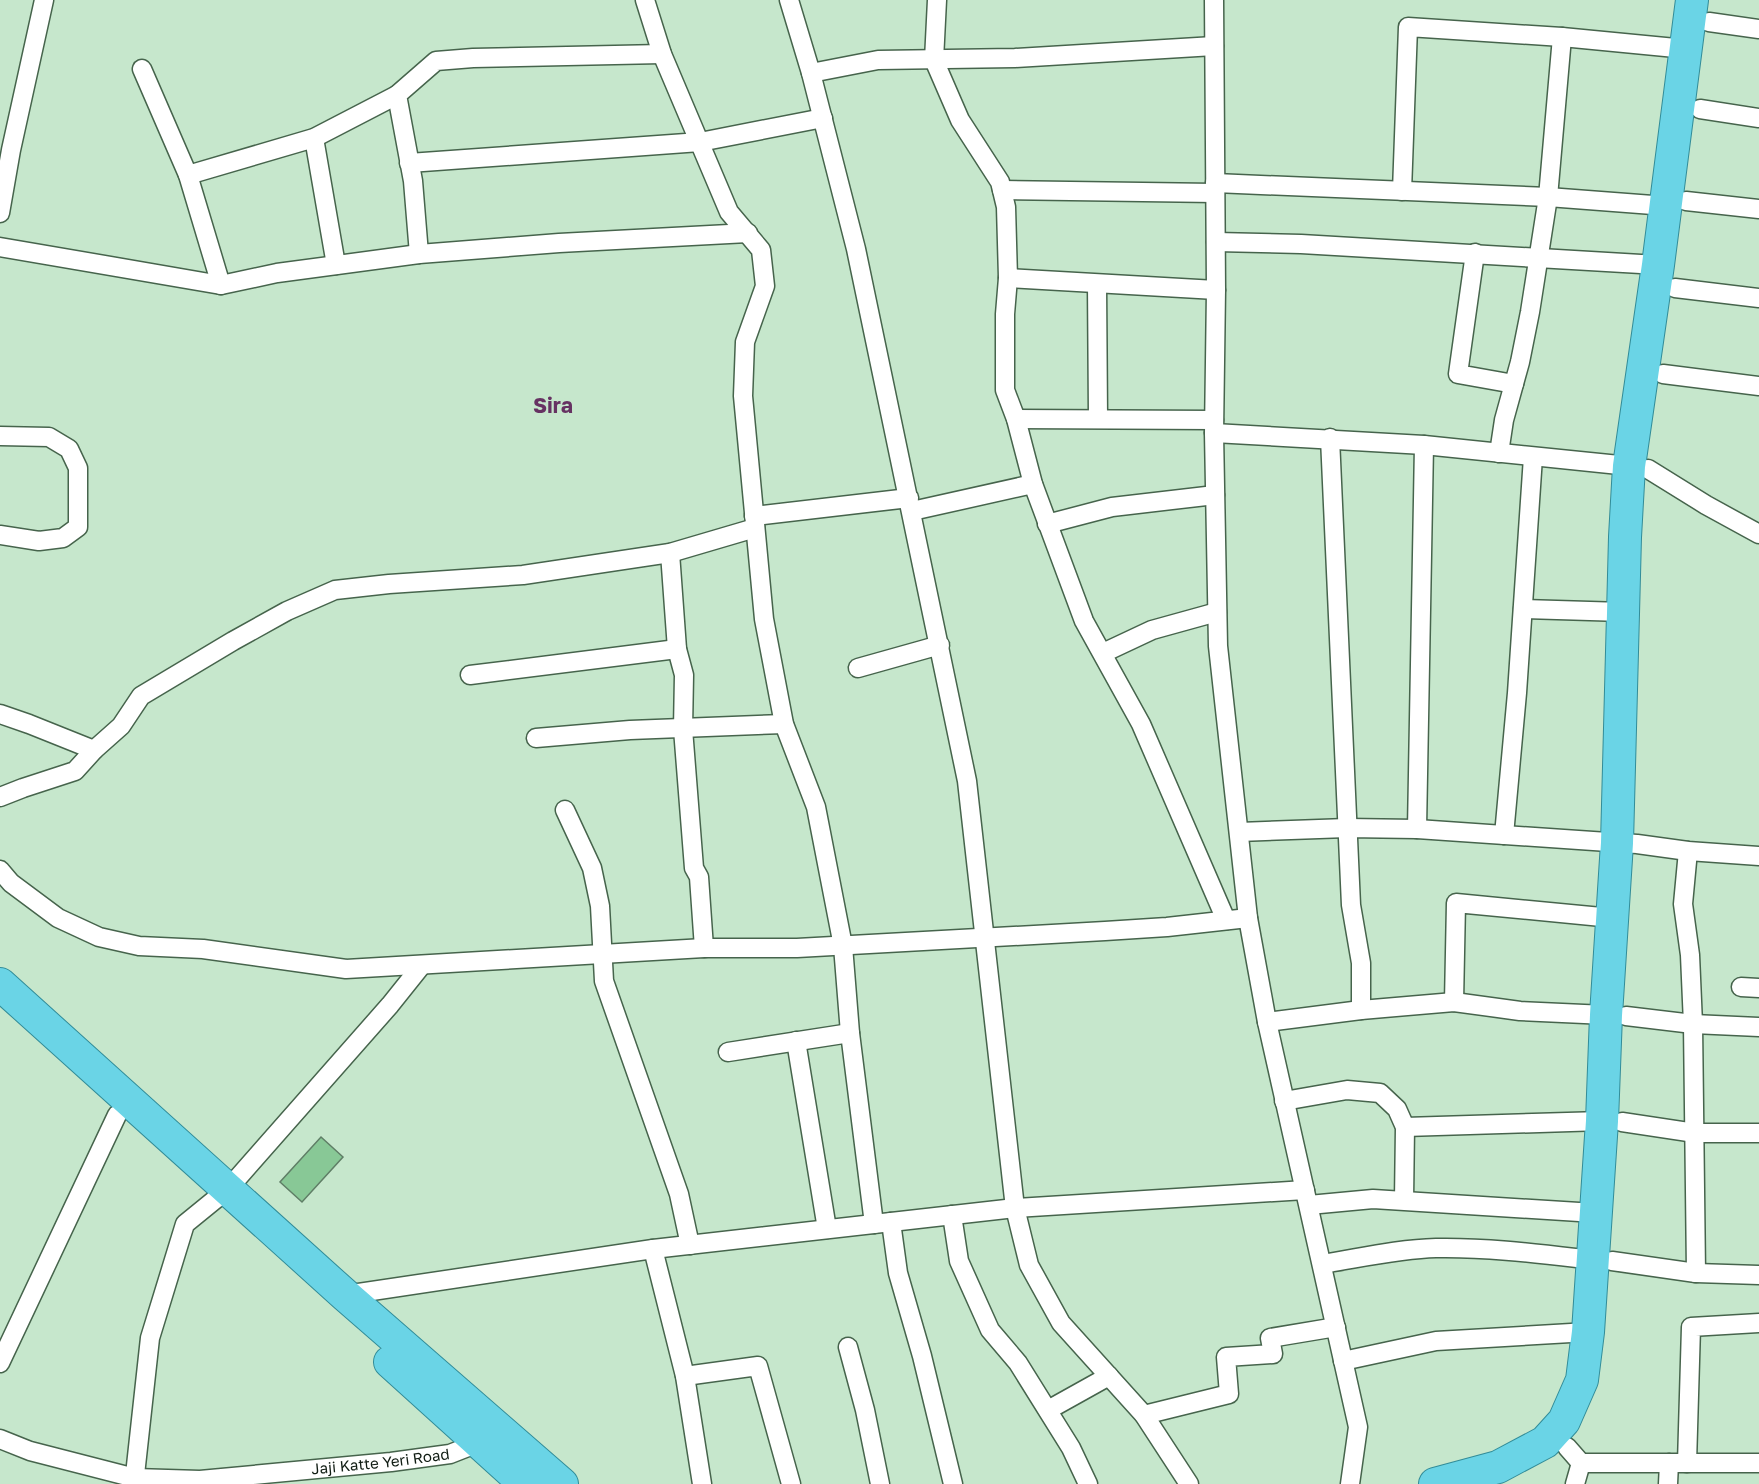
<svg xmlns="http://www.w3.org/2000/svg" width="1759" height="1484" font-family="'Golos Text',sans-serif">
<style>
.building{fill:#88c896;stroke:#5f7e66;stroke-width:1.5}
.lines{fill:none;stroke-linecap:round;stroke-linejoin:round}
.minor-casing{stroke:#46644c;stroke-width:21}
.trunk-casing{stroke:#328c98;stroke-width:34}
.minor{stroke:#fff;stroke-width:18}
.trunk{stroke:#6ad4e6;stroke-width:32}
.labels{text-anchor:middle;stroke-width:5;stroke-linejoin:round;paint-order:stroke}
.street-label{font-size:15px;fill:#101c13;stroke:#c6e7cc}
.district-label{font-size:21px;font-weight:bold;fill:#663262;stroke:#c6e7cc}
</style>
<rect width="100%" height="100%" fill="#c6e7cc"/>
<path class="building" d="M 321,1137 L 343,1157 L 302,1202 L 280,1182 Z"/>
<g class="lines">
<defs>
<g id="minor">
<path d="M 645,0 L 662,54 L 729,212 L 761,250 L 765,286 L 745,342 L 743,396 L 764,619 L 784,724 L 816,807 L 843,946 L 850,1033 L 874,1224"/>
<path d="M 789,0 L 811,73 L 856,249 L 967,781 L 1015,1208 L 1029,1265 L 1061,1323 L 1144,1415 L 1189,1484"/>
<path d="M 937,0 L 934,60 L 960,120 L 1000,182 L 1006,207 L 1008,278 L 1005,314 L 1005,390 L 1016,419 L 1033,484 L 1084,621 L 1141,724 L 1226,920"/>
<path d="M 1214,0 L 1216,290 L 1214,433 L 1218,646 L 1248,918 L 1267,1022 L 1358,1427 L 1350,1484"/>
<path d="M 1709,22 L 1759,29"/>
<path d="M 142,69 L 188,175 L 221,285"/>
<path d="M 811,73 L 878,60 L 1015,58 L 1214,46"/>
<path d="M 1700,109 L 1759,118"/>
<path d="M 314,138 L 336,265"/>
<path d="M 409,163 L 700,142 L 823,118"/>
<path d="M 188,175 L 314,138 L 397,95"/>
<path d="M 1215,183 L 1548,197 L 1666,206"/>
<path d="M 1002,190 L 1215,193"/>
<path d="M 1402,191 L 1408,27 L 1562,37 L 1686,49"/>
<path d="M 1686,201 L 1759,209"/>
<path d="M 0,213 L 11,150 L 44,0"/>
<path d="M 1216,242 L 1301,244 L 1658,265"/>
<path d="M 0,247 L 221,285 L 277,273 L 419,254 L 559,243 L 748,233"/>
<path d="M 1475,253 L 1458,374 L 1514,384"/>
<path d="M 419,254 L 413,181 L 397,95 L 436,61 L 473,58 L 662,54"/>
<path d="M 1008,278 L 1216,290"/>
<path d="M 1097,284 L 1098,418"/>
<path d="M 1675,288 L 1759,298"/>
<path d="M 1663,374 L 1759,386"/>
<path d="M 1016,419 L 1214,420"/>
<path d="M 1214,433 L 1424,445 L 1629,466"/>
<path d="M 0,436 L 49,437 L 69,449 L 78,468 L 78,527 L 63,538 L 39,541 L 0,535"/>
<path d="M 1330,438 L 1351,905 L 1361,963 L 1361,1010"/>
<path d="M 1499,453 L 1504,420 L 1520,362 L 1530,312 L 1548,197 L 1562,37"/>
<path d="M 1648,469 L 1706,505 L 1759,534"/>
<path d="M 912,511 L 1033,484"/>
<path d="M 754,516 L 909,498"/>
<path d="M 1047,524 L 1112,507 L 1215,495"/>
<path d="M 670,553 L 677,649 L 684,675 L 683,729 L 694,868 L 699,877 L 704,948"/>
<path d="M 1523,609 L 1623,612"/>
<path d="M 1103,653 L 1152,630 L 1217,612"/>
<path d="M 858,668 L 940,645"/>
<path d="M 470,675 L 677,649"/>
<path d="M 0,714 L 29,724 L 94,750"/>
<path d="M 536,738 L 630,730 L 784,724"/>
<path d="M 0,797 L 23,788 L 75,771 L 94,750 L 121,726 L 141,696 L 233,641 L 287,611 L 335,590 L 389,584 L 523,575 L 670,553 L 755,528"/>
<path d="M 565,810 L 592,868 L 600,906 L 604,981 L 679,1194 L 690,1245"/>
<path d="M 1417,829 L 1424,445"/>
<path d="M 1239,832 L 1347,828 L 1417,829 L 1637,844 L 1688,851 L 1759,856"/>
<path d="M 1504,835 L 1517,693 L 1533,457"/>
<path d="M 1688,851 L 1683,904 L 1690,955 L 1693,1024 L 1696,1273"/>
<path d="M 0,870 L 11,883 L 58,918 L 99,937 L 139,946 L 203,949 L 346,969 L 704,948 L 797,948 L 1105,931 L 1167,927 L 1248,918"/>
<path d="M 1741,987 L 1759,988"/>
<path d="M 1454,1002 L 1456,903 L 1612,918"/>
<path d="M 1626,1016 L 1693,1024 L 1759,1027"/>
<path d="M 1267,1022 L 1361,1010 L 1454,1002 L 1520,1011 L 1606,1015"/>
<path d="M 796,1041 L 827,1229"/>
<path d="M 728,1052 L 850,1033"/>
<path d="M 1284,1101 L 1347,1090 L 1380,1093 L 1397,1109 L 1405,1127 L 1404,1200"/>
<path d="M 1622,1122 L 1695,1133 L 1759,1133"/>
<path d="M 1405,1127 L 1602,1121"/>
<path d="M 1309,1205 L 1373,1199 L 1595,1213"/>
<path d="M 952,1215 L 959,1261 L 990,1330 L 1018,1363 L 1071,1448 L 1088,1484"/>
<path d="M 891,1222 L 898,1273 L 922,1356 L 953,1484"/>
<path d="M 653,1249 L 685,1376 L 702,1484"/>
<path d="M 1612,1261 L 1696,1273 L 1759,1275"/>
<path d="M 1322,1264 C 1360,1258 1398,1249 1436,1248 C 1488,1247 1541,1254 1593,1260"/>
<path d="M 345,1295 L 653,1249 L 1015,1208 L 1305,1190"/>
<path d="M 848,1347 L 865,1410 L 880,1484"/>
<path d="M 1343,1361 L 1436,1341 L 1588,1332"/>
<path d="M 0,1363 L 117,1115"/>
<path d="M 685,1376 L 758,1366 L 791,1484"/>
<path d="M 1048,1410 L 1109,1376"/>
<path d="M 1144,1415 L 1229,1394 L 1226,1357 L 1273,1354 L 1270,1338 L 1336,1327"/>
<path id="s1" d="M 0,1439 L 30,1451 L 135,1478 L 200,1480 L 391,1462 L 450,1454 L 478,1443"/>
<path d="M 1567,1447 L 1581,1463 L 1759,1463"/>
<path d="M 1687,1463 L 1691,1327 L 1759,1323"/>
<path d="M 134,1484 L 150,1338 L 185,1224 L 228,1189 L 390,1005 L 422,965"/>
<path d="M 1575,1484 L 1581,1463"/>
<path d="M 1668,1484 L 1669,1463"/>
</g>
<path id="trunk" d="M 0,984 L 345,1295 L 562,1484
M 390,1362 L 525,1484
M 1435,1484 L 1498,1467 L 1545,1442 L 1564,1421 L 1582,1380 L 1588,1332 L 1602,1121 L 1606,1015 L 1617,843 L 1625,537 L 1629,466 L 1658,265 L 1692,0"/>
</defs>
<use href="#minor" class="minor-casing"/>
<use href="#trunk" class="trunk-casing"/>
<use href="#minor" class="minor"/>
<use href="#trunk" class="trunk"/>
</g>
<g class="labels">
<g class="street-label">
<text dy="5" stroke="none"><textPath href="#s1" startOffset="387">Jaji Katte Yeri Road</textPath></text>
</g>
<g class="district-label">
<text x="553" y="413">Sira</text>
</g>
</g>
</svg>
